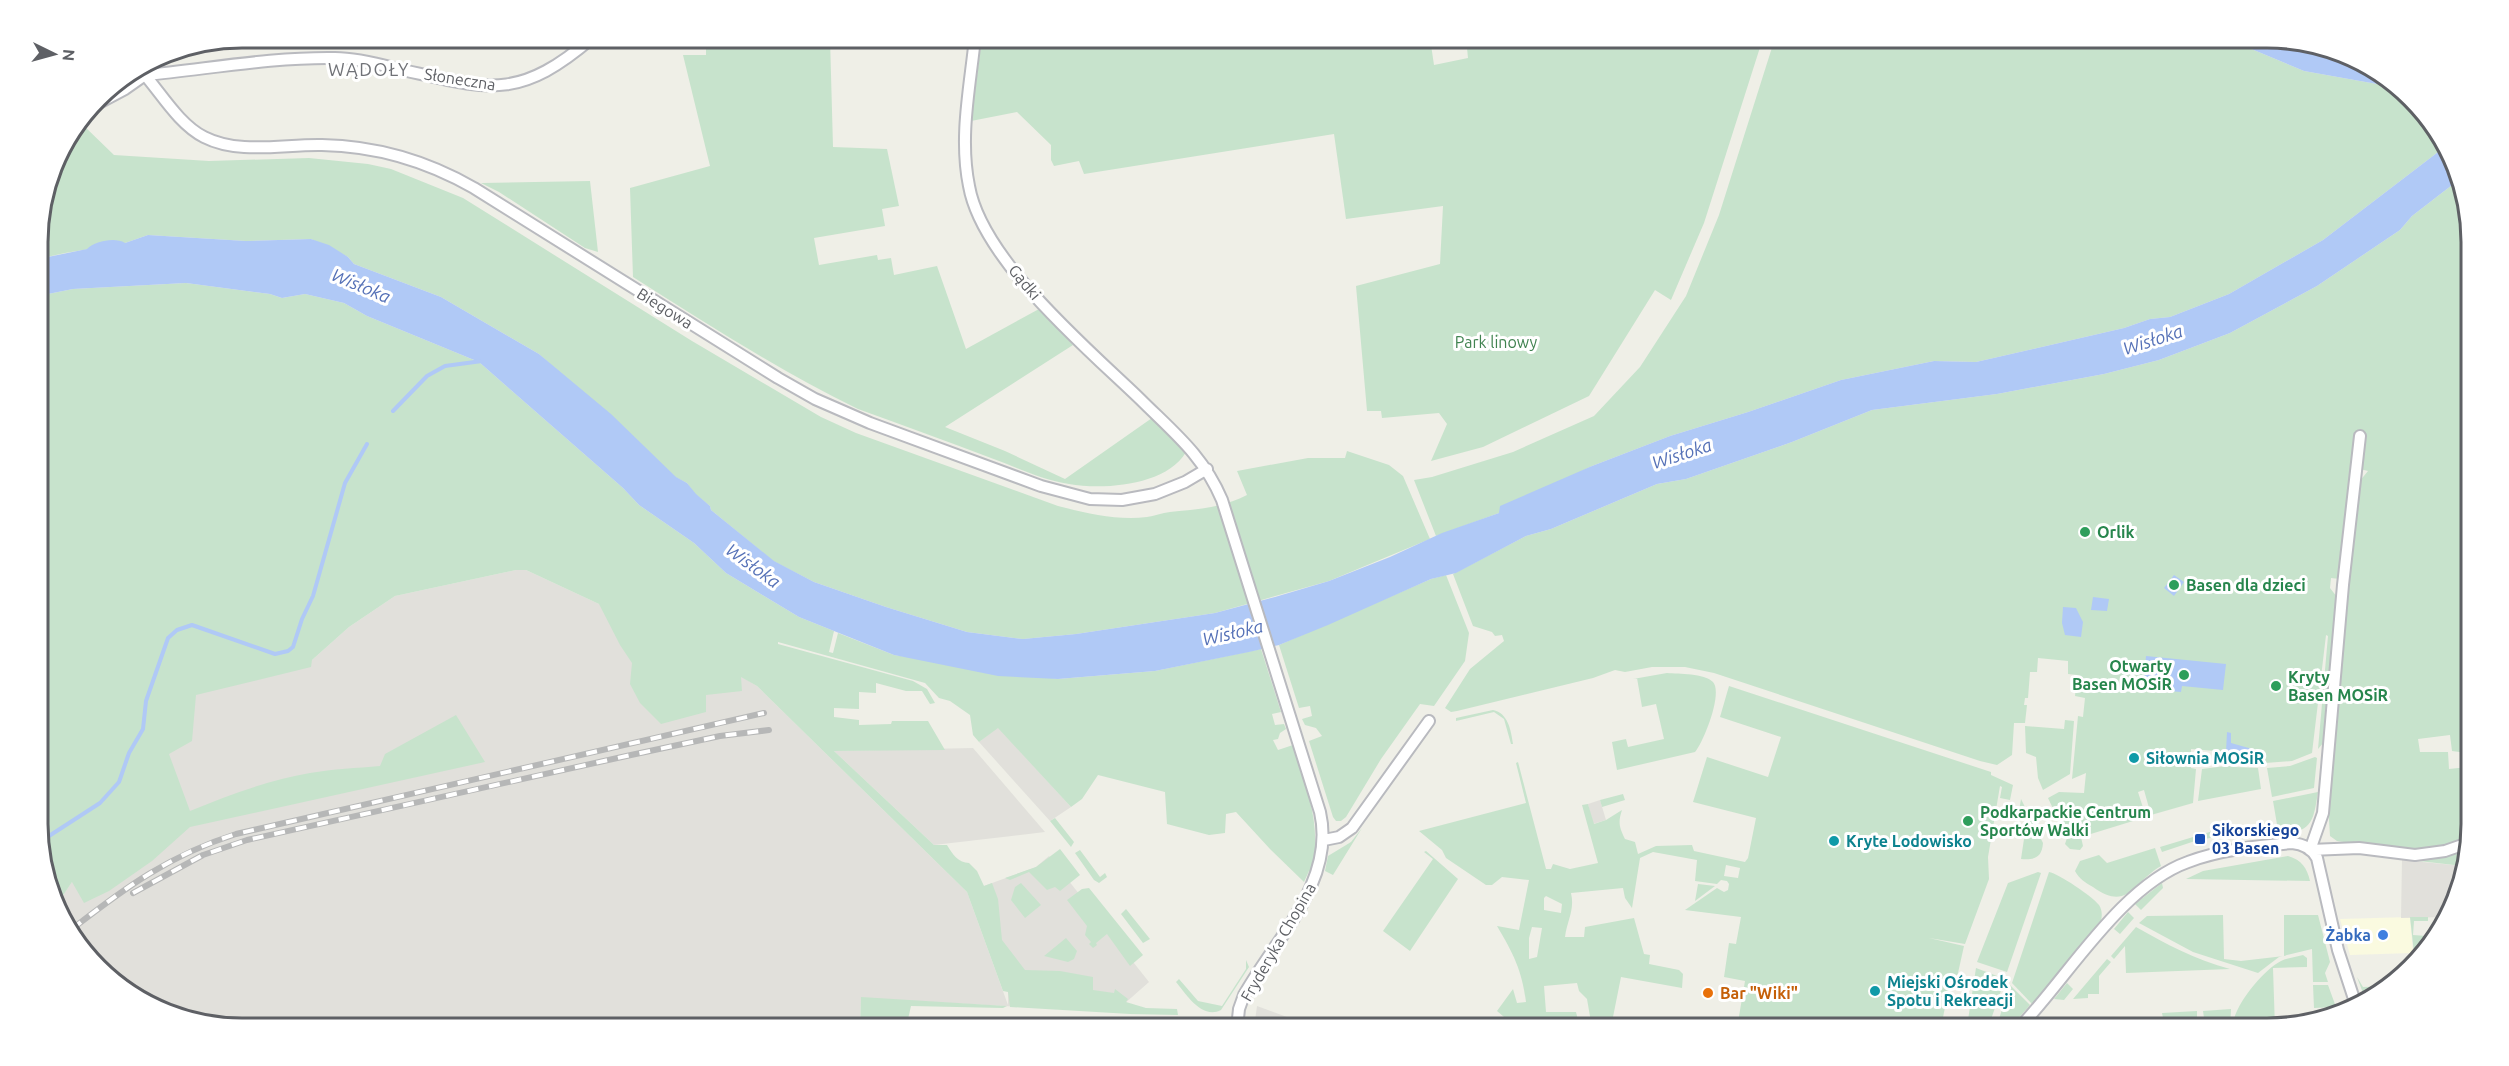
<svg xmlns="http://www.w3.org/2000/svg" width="2509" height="1066" font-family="Ubuntu,sans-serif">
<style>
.commercial{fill:#fafae0}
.industrial{fill:#e1e0db}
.green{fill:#c7e3cc;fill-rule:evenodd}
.water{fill:#b0c9f6}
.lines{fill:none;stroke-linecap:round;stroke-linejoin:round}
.stream{stroke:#b0c9f6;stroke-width:4}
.street-casing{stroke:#b9babf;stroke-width:14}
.street{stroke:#fff;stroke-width:10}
.rail-casing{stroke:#b6b7b7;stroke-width:6}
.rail{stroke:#fff;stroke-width:4;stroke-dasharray:11;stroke-linecap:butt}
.leisure-dot{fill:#2e9e5b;stroke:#fff;stroke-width:2}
.culture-dot{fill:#0f9aa8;stroke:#fff;stroke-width:2}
.transit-dot{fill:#1a4fb4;stroke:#fff;stroke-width:2}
.shop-dot{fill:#3f7fe0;stroke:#fff;stroke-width:2}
.food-dot{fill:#e8710a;stroke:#fff;stroke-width:2}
.labels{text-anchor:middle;stroke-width:6;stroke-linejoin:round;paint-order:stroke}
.street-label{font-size:16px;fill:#5e6065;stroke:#fff}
.park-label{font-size:16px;fill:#408350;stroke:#fff}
.leisure-label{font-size:16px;font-weight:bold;fill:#27864d;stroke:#fff;text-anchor:start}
.culture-label{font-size:16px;font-weight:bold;fill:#0d838f;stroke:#fff;text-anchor:start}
.transit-label{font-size:16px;font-weight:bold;fill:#164399;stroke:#fff;text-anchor:start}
.shop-label{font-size:16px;font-weight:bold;fill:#366cbe;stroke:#fff;text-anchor:end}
.food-label{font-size:16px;font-weight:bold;fill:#c56008;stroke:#fff;text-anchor:start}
.neighbourhood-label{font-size:18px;letter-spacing:1.5px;fill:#707277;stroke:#fff}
.water-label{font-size:18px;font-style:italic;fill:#5571b7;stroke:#fff}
.rim{fill:none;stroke:#5e6065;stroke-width:3}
</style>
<rect width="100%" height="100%" fill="#efefe7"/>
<path class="commercial" d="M 2410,917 L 2413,953 L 2350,955 L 2340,919 Z"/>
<path class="industrial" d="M 516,570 L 526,570 L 599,604 L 625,605 L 757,686 L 967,892 L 1008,1005 L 1008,992 L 984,886 L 1036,867 L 1049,856 L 1149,982 L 1115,1012 L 861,998 L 860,1028 L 242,1028 L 164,1013 L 80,949 L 60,900 L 161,748 L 172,700 L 312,660 L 349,627 L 395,596 Z
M 998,727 L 1071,807 L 1050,821 L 979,742 Z
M 973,748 L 1045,832 L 934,845 L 834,751 Z
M 1600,800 L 1606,820 L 1593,824 L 1588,804 Z
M 2402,860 L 2463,866 L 2456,902 L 2445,917 L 2401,918 Z
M 1257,1006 L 1306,1024 L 1309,1018 L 1335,1028 L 1254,1028 Z"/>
<path class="green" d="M 706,38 L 830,38 L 833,147 L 887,149 L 899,206 L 882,209 L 885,226 L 814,238 L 819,265 L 877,255 L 878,260 L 891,258 L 894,275 L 937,266 L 966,349 L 1039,309 L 1073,345 L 945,427 L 1005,451 L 1065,479 L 1152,418 L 1186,452 C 1166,486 1103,490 1069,484 C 1042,480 1016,467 991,458 C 947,441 902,425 858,409 C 780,371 707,324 633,277 L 630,188 L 710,166 L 683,55 L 706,55 Z
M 982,38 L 1430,38 L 1434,65 L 1468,58 L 1466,38 L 1763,38 L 1704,223 L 1671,300 L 1655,290 L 1589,396 L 1483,447 L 1431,461 L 1447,424 L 1439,413 L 1382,418 L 1381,411 L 1367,411 L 1356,286 L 1440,264 L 1443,206 L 1346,219 L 1334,134 L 1084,174 L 1079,161 L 1054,166 L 1051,160 L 1051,145 L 1017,112 L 971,121 Z
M 1775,38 L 2225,38 L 2304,71 L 2388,86 L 2429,117 L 2442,149 L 2323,240 L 2229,294 L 2170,317 L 2150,319 L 2124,328 L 1976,362 L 1934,361 L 1841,380 L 1748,412 L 1670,436 L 1592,466 L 1499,513 L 1436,536 L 1414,480 L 1432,477 L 1513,452 L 1594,416 L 1640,367 L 1686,296 L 1719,215 Z
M 83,125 L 114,155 L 209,161 L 309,158 L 368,164 L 391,169 L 463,198 L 692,341 L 821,417 L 856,433 L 1058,506 C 1086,513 1118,521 1147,517 C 1154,516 1162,513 1170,512 C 1198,509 1221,508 1247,495 L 1237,471 L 1308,458 L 1345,458 L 1347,451 L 1389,465 L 1403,476 L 1430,539 L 1329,581 L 1215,613 L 1076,634 L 1023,639 L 967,632 L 886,607 L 814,582 L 773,561 L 711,510 L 710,506 L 695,494 L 687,483 L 675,477 L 539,354 L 441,297 L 354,264 L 348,257 L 311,239 L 246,241 L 148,235 L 125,243 L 65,253 L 38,259 L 38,228 L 56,162 L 68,159 L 59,150 L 76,128 Z
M 590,181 L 598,252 L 585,248 L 499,192 L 481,183 Z
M 2456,182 L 2470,216 L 2471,824 L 2468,840 L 2435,850 L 2409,852 L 2337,841 L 2330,836 L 2328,803 L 2330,803 L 2349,568 L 2354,545 L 2359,482 L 2368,471 L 2360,469 L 2340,579 L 2331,578 L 2330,588 L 2337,597 L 2324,742 L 2318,749 L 2328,636 L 2326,635 L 2312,753 L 2292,761 L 2239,765 L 2239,753 L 2191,749 L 2191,768 L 2196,769 L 2193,803 L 2151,815 L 2144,790 L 2138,792 L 2146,817 L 2081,837 L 2083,846 L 2080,850 L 2070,849 L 2065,844 L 2067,838 L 2048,798 L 2059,792 L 2084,793 L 2086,773 L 2072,779 L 2078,716 L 2083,717 L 2085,698 L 2075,696 L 2077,675 L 2068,674 L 2068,661 L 2038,658 L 2037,672 L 2030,672 L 2028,698 L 2025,698 L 2024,705 L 2027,705 L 2025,723 L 2014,723 L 2012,755 L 1997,765 L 1980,761 L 1714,673 L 1685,667 L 1652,667 L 1625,672 L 1615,670 L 1593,678 L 1457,711 L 1451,712 L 1445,708 L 1470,669 L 1504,641 L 1502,635 L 1495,636 L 1492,632 L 1473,626 L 1453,574 L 1526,536 L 1551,529 L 1657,484 L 1686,479 L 1792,442 L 1872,410 L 1997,394 L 2104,374 L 2159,360 L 2230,333 L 2317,286 L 2400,230 L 2412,216 ZM 2450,735 L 2452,751 L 2467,753 L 2468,767 L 2449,769 L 2448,752 L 2420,752 L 2418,739 Z
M 186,283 L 270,294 L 282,298 L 305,294 L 344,303 L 367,316 L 479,362 L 623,488 L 639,505 L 694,543 L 726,573 L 799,617 L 834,631 L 829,652 L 833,653 L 838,633 L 894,655 L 1058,679 L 1155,671 L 1261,649 L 1281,712 L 1272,714 L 1275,725 L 1284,724 L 1286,729 L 1280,733 L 1278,739 L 1273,740 L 1278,750 L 1293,745 C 1307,788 1322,826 1312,871 L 1309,871 L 1304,882 L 1270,849 L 1236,812 L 1226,814 L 1225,833 L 1209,835 L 1167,824 L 1165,792 L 1098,775 L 1082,799 L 1071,807 L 998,728 L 979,742 L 973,735 L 970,715 L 950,701 L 939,698 L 925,683 L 778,642 L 778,644 L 913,681 L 927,689 L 935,703 L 930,704 L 922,691 L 906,691 L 876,683 L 876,693 L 859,692 L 859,709 L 834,708 L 834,717 L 859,720 L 859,725 L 891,724 L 892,721 L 928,721 L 945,750 L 834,751 L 934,845 L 947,845 C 952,854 959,863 969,863 L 977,871 L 984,886 L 992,883 L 998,899 L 1002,940 L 1025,970 L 1060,971 L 1093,977 L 1093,990 L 1114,993 L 1115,989 L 1128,999 L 1126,1002 L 1146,1008 L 1177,1009 L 1178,1015 L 1130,1014 L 1010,1007 L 1008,992 L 1003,991 L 967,892 L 757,686 L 741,677 L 742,691 L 706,695 L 706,712 L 661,724 L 640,703 L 630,684 L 632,663 L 620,645 L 599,604 L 526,570 L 516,570 L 395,596 L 349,627 L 312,660 L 311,667 L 196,695 L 192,741 L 169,754 L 190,811 C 229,795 269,780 310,773 C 333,769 357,768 380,766 L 385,754 L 456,715 L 485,762 L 190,827 L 152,861 L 109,891 L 84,903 L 72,882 L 60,900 L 39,851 L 38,296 L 73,289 Z
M 1446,575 L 1469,633 L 1465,661 L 1434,706 L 1420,704 L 1381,759 L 1346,817 L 1341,821 L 1336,821 L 1333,817 L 1309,741 L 1322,736 L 1316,728 L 1305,725 L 1302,719 L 1312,716 L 1310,706 L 1299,708 L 1279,645 L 1431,579 Z
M 1667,673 C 1679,674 1704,673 1713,682 C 1723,693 1704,741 1695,752 L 1617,770 L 1612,742 L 1626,739 L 1628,747 L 1664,739 L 1656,704 L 1642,707 L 1637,678 L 1633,679 Z
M 1729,686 L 1991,772 L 1991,775 L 2013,785 L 2010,800 L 2000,798 L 2002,787 L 2000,786 L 1988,857 L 1989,879 L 1965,944 L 1929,938 L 1964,946 L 1956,982 L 1950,981 L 1941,1028 L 1737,1028 L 1745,981 L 1724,977 L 1729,943 L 1736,944 L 1741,917 L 1685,910 L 1717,888 L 1724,892 L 1728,890 L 1729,884 L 1727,881 L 1721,880 L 1717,884 L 1695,881 L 1697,860 L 1653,852 L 1640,858 L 1632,908 L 1625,898 L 1623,888 L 1571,893 C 1575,910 1567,921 1565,937 L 1584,937 L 1585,927 L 1634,918 L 1644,954 L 1650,955 L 1649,964 L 1679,970 L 1683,974 L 1682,988 L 1621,977 L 1612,1022 L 1613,1028 L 1592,1028 L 1587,999 L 1579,991 L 1577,983 L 1544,986 L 1546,1012 L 1576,1012 L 1580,1028 L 1517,1028 L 1497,1011 L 1513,989 L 1517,1003 L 1526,1002 C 1522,970 1513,953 1497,926 L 1519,930 L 1529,880 L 1502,877 L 1492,885 L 1486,885 L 1446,858 L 1442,850 L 1419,831 L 1526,803 L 1516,763 L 1518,762 L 1546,869 L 1551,869 L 1553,864 L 1570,869 L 1598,863 L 1582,805 L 1588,804 L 1594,824 L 1606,820 L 1622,810 C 1618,822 1619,827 1625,839 L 1635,842 L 1638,854 L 1656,846 L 1692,845 L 1694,851 L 1745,862 L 1748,858 L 1756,818 L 1693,802 L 1707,757 L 1768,777 L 1781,737 L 1720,717 ZM 1726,865 L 1740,868 L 1738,878 L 1724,876 ZM 1546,896 L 1562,904 L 1561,913 L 1544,910 L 1544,898 ZM 1532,927 L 1542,928 L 1537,957 L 1529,959 L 1529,938 Z
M 1493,710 C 1508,713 1511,730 1513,744 L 1511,744 L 1504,719 L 1494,712 L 1456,721 L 1456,718 Z
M 2065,720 L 2074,721 L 2070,774 L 2043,790 L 2038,778 L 2036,757 L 2026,753 L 2025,726 L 2064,729 Z
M 2315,757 L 2317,758 L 2314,788 L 2272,797 L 2267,768 L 2290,766 Z
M 2234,765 L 2235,767 L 2258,768 L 2261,789 L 2198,801 L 2202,769 Z
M 2318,792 C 2313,824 2312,830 2279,836 L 2273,801 Z
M 1623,794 L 1625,800 L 1602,807 L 1600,800 Z
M 2021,799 L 2043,843 C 2042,858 2034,860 2021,859 L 2027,819 L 2018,817 Z
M 1055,818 L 1074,842 L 1071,847 L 1050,821 Z
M 2244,826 L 2248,832 L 2204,839 L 2203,836 L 2195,838 L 2195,841 L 2162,852 L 2160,847 L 2213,831 Z
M 1362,828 L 1333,875 L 1325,871 L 1328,856 L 1351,842 Z
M 2155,848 L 2161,866 C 2132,883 2128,912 2093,887 C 2086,883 2079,879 2075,871 L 2080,861 L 2099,855 L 2107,863 Z
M 2467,848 L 2463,866 L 2410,860 Z
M 1060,849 L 1080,875 L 1060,891 L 1055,887 L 1047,890 L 1029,872 L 1010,880 L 1005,878 L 1036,867 Z
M 1080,850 L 1100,877 L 1105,873 L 1107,877 L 1099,883 L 1094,880 L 1075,853 Z
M 1426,851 L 1458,879 L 1410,951 L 1383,931 L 1433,859 L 1424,852 Z
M 2288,856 C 2302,860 2307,868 2310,881 L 2186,879 L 2203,871 Z
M 2038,872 L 2041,873 L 2007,972 L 1977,962 L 2008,883 Z
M 2049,872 C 2059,874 2092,896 2099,905 C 2103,911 2102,918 2100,925 L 2032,1004 L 2012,983 Z
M 1021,883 L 1041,905 L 1025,918 L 1011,900 L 1015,887 Z
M 2162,883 L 2163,888 L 2141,910 L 2135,904 Z
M 1698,884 L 1715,886 L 1695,901 Z
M 1089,888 L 1143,955 L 1130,966 L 1107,934 L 1096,943 L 1097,945 L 1093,948 L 1089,944 L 1091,942 L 1085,935 L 1087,926 L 1067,900 L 1082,889 Z
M 1126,909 L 1150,939 L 1143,943 L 1121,914 Z
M 2128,912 L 2134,918 L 2120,934 L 2114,929 Z
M 2223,915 L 2224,959 L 2241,961 L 2284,956 L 2284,915 L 2318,915 L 2330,962 L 2325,973 L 2328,982 L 2313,982 L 2312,949 L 2279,957 L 2258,973 L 2193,952 L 2139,923 L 2147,916 Z
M 2410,917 L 2428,917 L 2428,921 L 2414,921 L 2413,935 L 2427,936 L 2419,950 L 2414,953 Z
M 2136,927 C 2166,944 2196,960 2230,969 L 2126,973 L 2125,946 L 2114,959 L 2111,956 Z
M 1066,938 L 1077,951 L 1074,959 L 1068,962 L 1044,956 Z
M 2303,955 L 2307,958 L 2307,967 L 2273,968 L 2275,1028 L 2233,1028 C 2231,1009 2263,970 2281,961 C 2287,958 2296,957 2303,955 Z
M 2107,959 L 2111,962 L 2099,976 L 2099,994 L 2088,994 L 2088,998 L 2073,999 Z
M 1246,960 L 1249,967 L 1221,1010 C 1202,1020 1186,994 1176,982 L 1179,979 L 1198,1001 L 1222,1006 L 1246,969 Z
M 1976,968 L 2005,979 L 1988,1028 L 1980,1028 L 1980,1022 L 1968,1020 Z
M 2357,977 L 2363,987 L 2392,986 L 2377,990 L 2376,995 L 2366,1000 L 2367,993 L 2363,993 Z
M 2067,983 L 2073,989 L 2064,1000 L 2054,999 Z
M 2010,985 L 2030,1005 L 2010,1028 L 1996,1028 Z
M 2313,985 L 2328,985 L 2336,1007 L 2314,1008 Z
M 861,997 L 1007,1006 L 1003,1008 L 911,1006 L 906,1028 L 860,1028 Z
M 2231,1009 L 2230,1028 L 2176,1028 L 2175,1018 L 2163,1018 L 2162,1013 L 2197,1011 L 2197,1017 L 2201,1019 L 2204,1018 L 2203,1011 Z
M 2338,1011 L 2339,1014 L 2315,1021 L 2314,1012 Z
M 1107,1018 L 1191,1021 L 1196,1023 L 1200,1028 L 1107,1028 Z"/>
<path class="water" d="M 2225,38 L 2267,38 L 2345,53 L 2388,86 L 2304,71 Z
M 2442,149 L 2456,182 L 2412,216 L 2400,230 L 2317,286 L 2230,333 L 2159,360 L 2104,374 L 1997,394 L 1872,410 L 1792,442 L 1686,479 L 1657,484 L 1551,529 L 1526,536 L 1456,573 L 1431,579 L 1328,625 L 1279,645 L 1249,652 L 1155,671 L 1058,679 L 998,676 L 894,655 L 799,617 L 726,573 L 694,543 L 639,505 L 623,488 L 479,362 L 367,316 L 344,303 L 305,294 L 282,298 L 270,294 L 186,283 L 73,289 L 38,296 L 38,259 L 87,249 C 95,241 115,237 125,243 L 148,235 L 246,241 L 311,239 L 329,245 L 348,257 L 354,264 L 441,297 L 539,354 L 611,414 L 676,477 L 687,483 L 696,494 L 710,506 L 711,510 L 774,561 L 814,582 L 886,607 L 967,632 L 1023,639 L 1076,634 L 1215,613 L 1275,597 L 1329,581 L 1390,557 L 1442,533 L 1499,513 L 1500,506 L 1592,466 L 1670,436 L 1748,412 L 1841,380 L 1934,361 L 1976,362 L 2124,328 L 2150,319 L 2170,317 L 2229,294 L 2323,240 Z
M 2174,575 L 2184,582 L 2174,596 L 2164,588 Z
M 2093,597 L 2109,599 L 2107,611 L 2091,610 Z
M 2063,607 L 2076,608 L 2083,622 L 2081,637 L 2065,635 L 2062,623 Z
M 2146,656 L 2226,664 L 2223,690 L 2182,686 L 2181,692 L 2143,689 Z
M 2227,732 L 2231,733 L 2231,743 L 2256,750 L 2256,753 L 2226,752 Z"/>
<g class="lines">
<path class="stream" d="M 393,411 L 427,376 L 445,366 L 482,361
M 39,845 L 49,836 L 100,803 L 119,782 L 129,753 L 143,729 L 146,701 L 168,638 L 177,630 L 192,625 L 275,654 L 288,651 L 293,647 L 302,619 L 313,596 L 345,483 L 367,444"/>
<defs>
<path id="street" d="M 975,38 C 970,87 959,137 969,186 C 982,260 1087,348 1140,399 C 1173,432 1203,455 1222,500 L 1320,812 C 1336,882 1275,939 1244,995 L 1239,1009 L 1237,1028
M 138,69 L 145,75 C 208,69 272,57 335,58 C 354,58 375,63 394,68 C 485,88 515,104 592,38
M 93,106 L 125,89 L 145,75 C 162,95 180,125 204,137 C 239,155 284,144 322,145 C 376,146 427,161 474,188 L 778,378 L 815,399 L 870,423 L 1041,486 L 1090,499 L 1122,500 L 1155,494 L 1185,482 L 1207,469
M 1324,840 L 1339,837 L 1352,828 L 1429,721
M 2310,850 L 2323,813 L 2343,585 L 2360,436
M 2310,850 L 2359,848 L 2415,855 L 2445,851 L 2468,843
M 2019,1028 C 2068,977 2121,886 2188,862 C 2219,850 2258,846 2292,843 C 2303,844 2312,849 2317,858 L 2338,950 L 2356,1005"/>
</defs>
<use href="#street" class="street-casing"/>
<use href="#street" class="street"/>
<defs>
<path id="rail" d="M 133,893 L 203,855 L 247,840 L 631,755 L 720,736 L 769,730
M 72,929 C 126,887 170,855 236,834 L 764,713"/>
</defs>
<use href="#rail" class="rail-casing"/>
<use href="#rail" class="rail"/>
</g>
<g class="leisure-dot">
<circle cx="2085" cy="532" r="6"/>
<circle cx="2174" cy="585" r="6"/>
<circle cx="2184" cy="675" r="6"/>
<circle cx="2276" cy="686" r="6"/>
<circle cx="1968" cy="821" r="6"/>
</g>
<g class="culture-dot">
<circle cx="2134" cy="758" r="6"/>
<circle cx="1834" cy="841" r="6"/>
<circle cx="1875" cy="991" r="6"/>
</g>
<rect class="transit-dot" x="2194" y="833" width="12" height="12" rx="3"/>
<circle class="shop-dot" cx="2383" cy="935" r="6"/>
<circle class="food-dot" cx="1708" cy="993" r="6"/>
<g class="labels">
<g class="street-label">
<text transform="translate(460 79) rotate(9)" y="6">Słoneczna</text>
<text transform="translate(1025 282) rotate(50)" y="6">Gądki</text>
<text transform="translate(665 308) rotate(32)" y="6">Biegowa</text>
<text transform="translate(1278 942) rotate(-60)" y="6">Fryderyka Chopina</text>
</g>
<g class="park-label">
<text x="1496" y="348">Park linowy</text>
</g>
<g class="leisure-label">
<text x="2097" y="538">Orlik</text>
<text x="2186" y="591">Basen dla dzieci</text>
<text x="2172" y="672" text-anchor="end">Otwarty<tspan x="2172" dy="18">Basen MOSiR</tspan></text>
<text x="2288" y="683">Kryty<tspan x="2288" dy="18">Basen MOSiR</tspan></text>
<text x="1980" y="818">Podkarpackie Centrum<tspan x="1980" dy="18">Sportów Walki</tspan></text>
</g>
<g class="culture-label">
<text x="2146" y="764">Siłownia MOSiR</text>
<text x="1846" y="847">Kryte Lodowisko</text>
<text x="1887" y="988">Miejski Ośrodek<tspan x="1887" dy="18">Spotu i Rekreacji</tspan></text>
</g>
<g class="transit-label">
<text x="2212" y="836">Sikorskiego<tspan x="2212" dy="18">03 Basen</tspan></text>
</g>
<g class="shop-label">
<text x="2371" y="941">Żabka</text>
</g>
<g class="food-label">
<text x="1720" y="999">Bar "Wiki"</text>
</g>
<g class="neighbourhood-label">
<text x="369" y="76">WĄDOŁY</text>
</g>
<g class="water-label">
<text transform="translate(361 286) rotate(23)" y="6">Wisłoka</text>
<text transform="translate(2153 340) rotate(-18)" y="6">Wisłoka</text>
<text transform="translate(1682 454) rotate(-18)" y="6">Wisłoka</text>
<text transform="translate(753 566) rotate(36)" y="6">Wisłoka</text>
<text transform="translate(1233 633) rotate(-13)" y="6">Wisłoka</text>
</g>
</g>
<path d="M0 0H2509V1066H0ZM242 48H2267A194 194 0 0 1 2461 242V824A194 194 0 0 1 2267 1018H242A194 194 0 0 1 48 824V242A194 194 0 0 1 242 48Z" fill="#fff" fill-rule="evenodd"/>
<path class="rim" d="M242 48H2267A194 194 0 0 1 2461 242V824A194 194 0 0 1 2267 1018H242A194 194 0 0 1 48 824V242A194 194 0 0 1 242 48Z"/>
<g transform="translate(54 54) rotate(95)" stroke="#ffffff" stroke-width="4.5" paint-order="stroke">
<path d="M0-4.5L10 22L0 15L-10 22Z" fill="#5e6065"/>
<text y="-9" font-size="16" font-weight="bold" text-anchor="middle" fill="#5e6065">N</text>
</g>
</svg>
